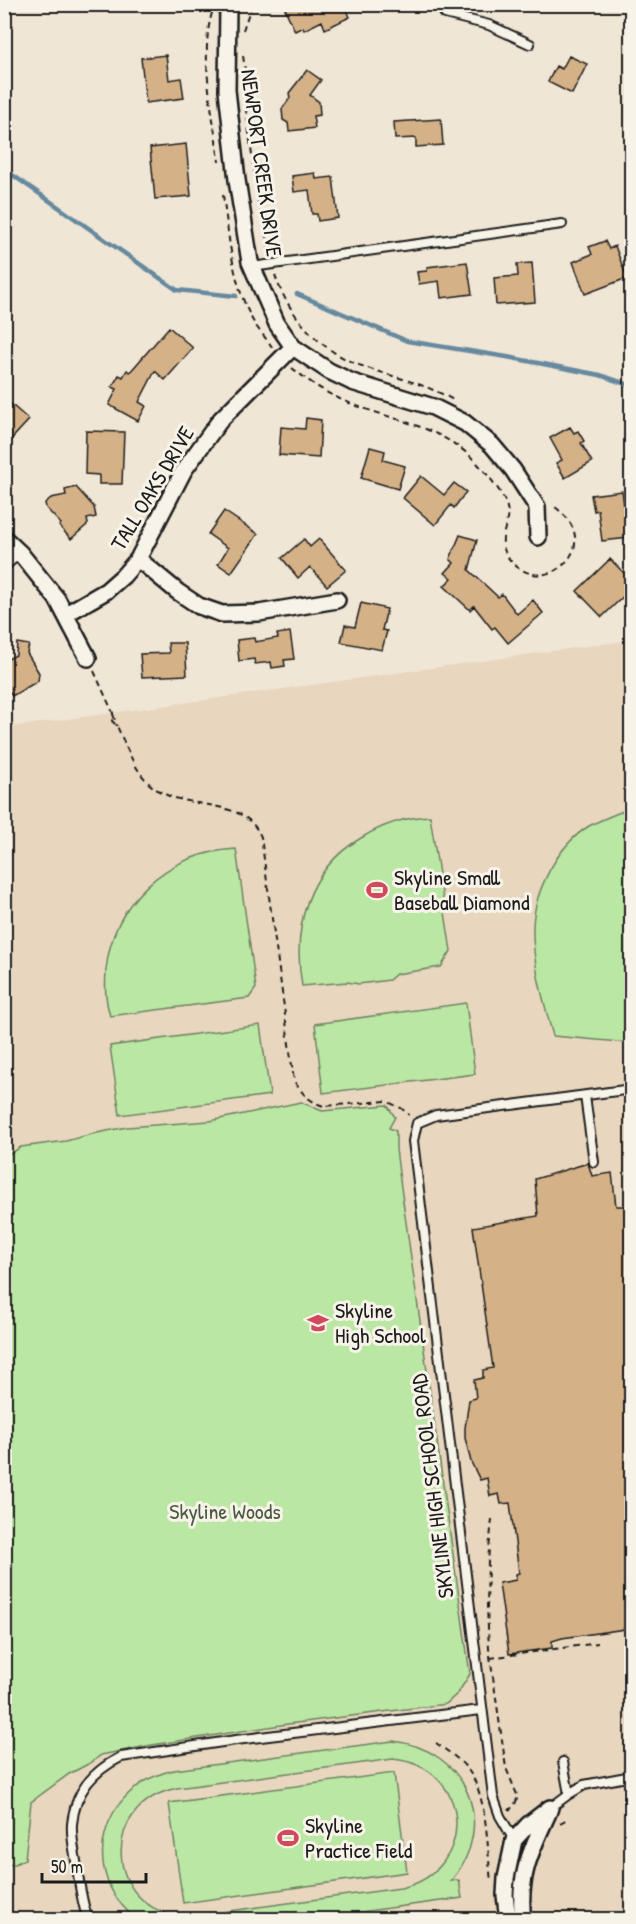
<svg xmlns="http://www.w3.org/2000/svg" width="636" height="1924" font-family="'Patrick Hand',sans-serif">
<style>
.built{fill:#e8d6be}
.green{fill:#bbe7a4;stroke:#6c8260;stroke-width:1.5;fill-rule:evenodd}
.lines{fill:none;stroke-linecap:round;stroke-linejoin:round}
.stream{stroke:#66899f;stroke-width:4.5}
.building{fill:#d5b187;stroke:#1c1c1c;stroke-width:1.5}
.service-casing{stroke:#1c1c1c;stroke-width:12}
.minor-casing{stroke:#1c1c1c;stroke-width:20}
.path{stroke:#1c1c1c;stroke-width:2;stroke-dasharray:6 4.5;stroke-linecap:butt}
.service{stroke:#f7f3e8;stroke-width:8}
.minor{stroke:#f7f3e8;stroke-width:15}
.labels{text-anchor:middle;stroke-width:6;stroke-linejoin:round;paint-order:stroke}
.street-label{font-size:22px;fill:#1c1c1c;stroke:#f7f3e8}
.poi-label{font-size:22px;fill:#1c1c1c;stroke:#f7f3e8;text-anchor:start}
.park-label{font-size:22px;fill:#4c5945;stroke:#f7f3e8}
</style>
<rect width="100%" height="100%" fill="#f0e6d5"/>
<filter id="ink" filterUnits="userSpaceOnUse"><feTurbulence type="fractalNoise" baseFrequency=".0167" numOctaves="2"/><feDisplacementMap in="SourceGraphic" scale="12" xChannelSelector="R" yChannelSelector="G"/><feConvolveMatrix kernelMatrix="1 2 1 2 8 2 1 2 1" color-interpolation-filters="sRGB"/></filter>
<g filter="url(#ink)">
<path class="built" d="M 631,640 L 631,1919 L 546,1920 L 542,1917 L 529,1920 L 5,1919 L 4,728 Z"/>
<path class="green" d="M 631,808 L 631,1043 L 553,1036 C 544,1002 532,963 533,927 C 534,891 558,845 589,826 C 602,819 618,813 631,808 Z
M 430,816 L 451,951 L 441,967 L 396,974 L 389,980 L 359,984 L 347,982 L 302,986 C 292,927 307,870 361,838 C 382,825 405,817 430,816 Z
M 236,849 L 255,981 L 256,988 L 249,998 L 110,1016 C 105,1000 105,987 106,970 C 113,901 167,853 236,849 Z
M 466,1003 L 475,1074 L 323,1093 L 315,1024 Z
M 260,1025 L 270,1095 L 120,1115 L 110,1046 Z
M 301,1102 L 322,1111 L 387,1105 L 395,1117 L 389,1128 L 396,1131 L 396,1149 L 399,1173 L 470,1674 L 458,1693 L 446,1704 L 288,1724 L 152,1745 L 101,1755 L 92,1762 L 69,1774 L 31,1802 L 25,1859 L 15,1864 L 5,1865 L 5,1157 L 21,1147 L 66,1141 L 92,1134 L 127,1127 L 210,1121 Z
M 393,1741 C 466,1749 499,1824 451,1881 L 459,1880 L 462,1898 L 302,1920 L 138,1920 C 76,1874 100,1786 174,1770 ZM 393,1759 C 473,1767 478,1871 401,1888 L 184,1917 C 104,1909 99,1804 177,1788 Z
M 394,1773 L 407,1872 L 183,1903 L 169,1803 Z"/>
<g class="lines">
<path class="stream" d="M 4,169 L 177,290 L 236,296
M 297,294 L 407,341 L 507,357 L 600,375 L 632,386"/>
</g>
<path class="building" d="M 293,4 L 344,4 L 350,17 L 325,29 L 322,21 L 304,30 L 303,27 L 295,31 L 285,9 Z
M 166,55 L 169,80 L 181,78 L 184,98 L 146,103 L 141,58 Z
M 569,56 L 587,64 L 572,94 L 548,82 L 556,66 L 562,69 Z
M 307,70 L 321,80 L 310,95 L 319,102 L 320,115 L 313,116 L 315,128 L 289,131 L 288,123 L 283,120 L 282,109 L 290,98 L 289,93 Z
M 441,119 L 443,145 L 416,147 L 416,138 L 395,139 L 394,122 Z
M 186,144 L 191,196 L 155,199 L 150,148 Z
M 315,173 L 316,179 L 333,177 L 338,218 L 318,221 L 317,214 L 312,214 L 309,190 L 294,192 L 292,176 Z
M 605,241 L 609,249 L 615,246 L 627,278 L 585,294 L 573,262 L 592,254 L 589,247 Z
M 467,262 L 472,294 L 441,298 L 439,281 L 419,284 L 417,272 L 427,271 L 427,267 Z
M 532,263 L 535,302 L 496,305 L 494,278 L 518,276 L 517,264 Z
M 169,327 L 193,348 L 165,380 L 155,371 L 139,402 L 146,406 L 138,421 L 109,405 L 117,389 L 112,387 L 119,375 L 123,377 L 127,370 L 130,372 Z
M 4,398 L 29,420 L 4,447 Z
M 306,418 L 321,420 L 319,458 L 279,455 L 281,427 L 305,429 Z
M 570,427 L 574,433 L 578,431 L 584,441 L 581,443 L 592,462 L 565,478 L 556,463 L 562,460 L 550,438 Z
M 86,431 L 124,432 L 122,484 L 99,484 L 99,475 L 85,474 Z
M 370,447 L 385,451 L 383,460 L 405,466 L 398,489 L 361,478 Z
M 421,476 L 444,495 L 454,483 L 466,492 L 454,508 L 451,505 L 435,525 L 403,498 Z
M 76,487 L 94,507 L 96,517 L 87,519 L 88,524 L 71,539 L 59,526 L 61,524 L 46,508 L 45,503 L 51,498 L 66,495 L 65,490 Z
M 622,491 L 629,538 L 602,541 L 598,510 L 594,511 L 591,495 Z
M 224,511 L 258,534 L 231,573 L 218,564 L 228,548 L 208,534 Z
M 460,535 L 477,540 L 469,570 L 498,597 L 502,594 L 517,614 L 533,600 L 543,613 L 508,643 L 495,627 L 492,629 L 474,606 L 470,610 L 444,586 L 452,578 L 445,573 L 454,563 L 450,559 Z
M 304,539 L 310,547 L 319,539 L 346,570 L 327,586 L 310,567 L 298,578 L 282,558 Z
M 610,559 L 632,581 L 632,588 L 602,617 L 577,591 Z
M 361,603 L 387,609 L 382,630 L 387,631 L 382,650 L 341,642 L 345,625 L 355,627 Z
M 290,632 L 294,659 L 284,660 L 285,666 L 272,668 L 271,662 L 255,664 L 254,659 L 239,661 L 237,640 L 254,638 L 255,642 L 278,638 L 277,634 Z
M 17,643 L 29,645 L 27,653 L 39,673 L 38,681 L 12,696 L 9,691 L 4,690 L 4,661 L 16,655 Z
M 168,643 L 185,643 L 187,675 L 142,677 L 140,654 L 169,653 Z
M 588,1163 L 592,1176 L 612,1173 L 616,1206 L 627,1206 L 632,1243 L 632,1628 L 562,1638 L 552,1641 L 552,1648 L 509,1654 L 499,1583 L 516,1580 L 516,1574 L 519,1573 L 510,1503 L 501,1504 L 499,1494 L 490,1496 L 487,1478 L 480,1480 L 471,1462 L 465,1438 L 465,1428 L 469,1400 L 476,1398 L 474,1380 L 483,1378 L 483,1370 L 493,1368 L 473,1227 L 538,1216 L 535,1179 Z"/>
<g class="lines">
<defs>
<path id="service" d="M 439,4 L 445,14 L 489,25 L 530,44
M 252,267 L 562,224
M 4,567 L 20,553
M 585,1096 L 594,1162
M 563,1762 L 569,1794
M 550,1808 L 569,1794 L 584,1785 L 632,1776
M 514,1840 L 500,1816 L 493,1796 L 413,1141 L 417,1123 L 436,1115 L 632,1089
M 88,1920 C 81,1900 79,1881 76,1861 C 74,1849 71,1835 72,1824 C 75,1791 93,1771 121,1757 L 236,1740 L 481,1710"/>
<path id="minor" d="M 228,4 L 227,90 L 237,180 L 250,262 L 277,324 L 293,347 L 329,371 L 352,382 L 433,407 L 465,423 L 492,445 L 513,470 L 537,507 L 538,537
M 4,538 L 20,553 L 57,599 L 88,658
M 138,559 L 178,592 L 199,606 L 222,614 L 259,613 L 337,600
M 66,614 L 106,591 L 123,576 L 138,559 L 184,470 L 221,419 L 293,347
M 508,1920 L 505,1895 L 506,1878 L 514,1840 L 528,1825 L 550,1808
M 523,1920 C 517,1876 532,1849 549,1811"/>
</defs>
<use href="#service" class="service-casing"/>
<use href="#minor" class="minor-casing"/>
<path class="path" d="M 212,13 C 199,55 214,119 219,162
M 243,30 L 252,4
M 243,56 L 248,88 L 245,102 L 259,209 L 265,226 L 270,254
M 223,195 C 229,236 232,283 253,321 C 258,330 266,338 272,347
M 275,275 C 288,315 321,352 362,366 C 392,377 425,383 453,400
M 292,368 C 307,380 324,392 342,400 C 388,420 441,424 477,463 C 487,474 501,490 506,504 C 512,520 499,533 504,549 C 513,575 547,584 566,562 C 585,541 572,518 552,505
M 94,671 L 113,713 L 112,721 L 117,726 C 126,746 135,772 152,786 C 184,813 243,794 261,837 L 294,1081 C 302,1093 309,1102 324,1106 L 386,1101 L 401,1108 L 409,1115
M 113,714 L 117,726
M 492,1519 L 488,1560 L 487,1607 L 489,1649 L 506,1768 L 518,1797 L 514,1806 L 509,1810
M 490,1658 L 598,1643
M 436,1743 C 447,1751 460,1759 468,1770 C 488,1796 487,1849 491,1881
M 560,1823 L 569,1818"/>
<use href="#service" class="service"/>
<use href="#minor" class="minor"/>
</g>
</g>
<defs>
<symbol id="stadium-bare" viewBox="-9 -9 18 18"><path d="M0-5a6.5 5 0 1 0 0 10a6.5 5 0 1 0 0-10ZM-3.5-1.8h7v3.6h-7Z" fill="#d1495b" stroke="#f7f3e8" stroke-width="2.5" paint-order="stroke"/></symbol>
<symbol id="school-bare" viewBox="-9 -9 18 18"><path d="M0-5L7-2L0 1L-7-2ZM-4 1L0 2.5L4 1V4Q0 6-4 4Z" fill="#d1495b" stroke="#f7f3e8" stroke-width="2.5" paint-order="stroke"/></symbol>
</defs>
<g fill-rule="evenodd">
<use href="#stadium-bare" x="362" y="875" width="30" height="30"/>
<use href="#school-bare" x="303" y="1308" width="30" height="30"/>
<use href="#stadium-bare" x="273" y="1823" width="30" height="30"/>
</g>
<g class="labels">
<g class="street-label">
<text transform="translate(262 163) rotate(82)" y="8">NEWPORT CREEK DRIVE</text>
<text transform="translate(152 488) rotate(-59)" y="8">TALL OAKS DRIVE</text>
<text transform="translate(432 1486) rotate(-97)" y="8">SKYLINE HIGH SCHOOL ROAD</text>
</g>
<g class="poi-label">
<text x="394" y="885">Skyline Small<tspan x="394" dy="25">Baseball Diamond</tspan></text>
<text x="335" y="1318">Skyline<tspan x="335" dy="25">High School</tspan></text>
<text x="305" y="1833">Skyline<tspan x="305" dy="25">Practice Field</tspan></text>
</g>
<g class="park-label">
<text x="225" y="1519">Skyline Woods</text>
</g>
</g>
<rect width="636" height="1924" fill="none" stroke="#f7f3e8" stroke-width="24"/>
<rect x="12" y="12" width="612" height="1900" fill="none" stroke="#1c1c1c" stroke-width="2" filter="url(#ink)"/>
<path d="M42 1873v9h104v-9" fill="none" stroke="#1c1c1c" stroke-width="3"/>
<text x="51" y="1873" font-size="18" fill="#1c1c1c" stroke="#f7f3e8" stroke-width="4.5" paint-order="stroke">50 m</text>
</svg>
